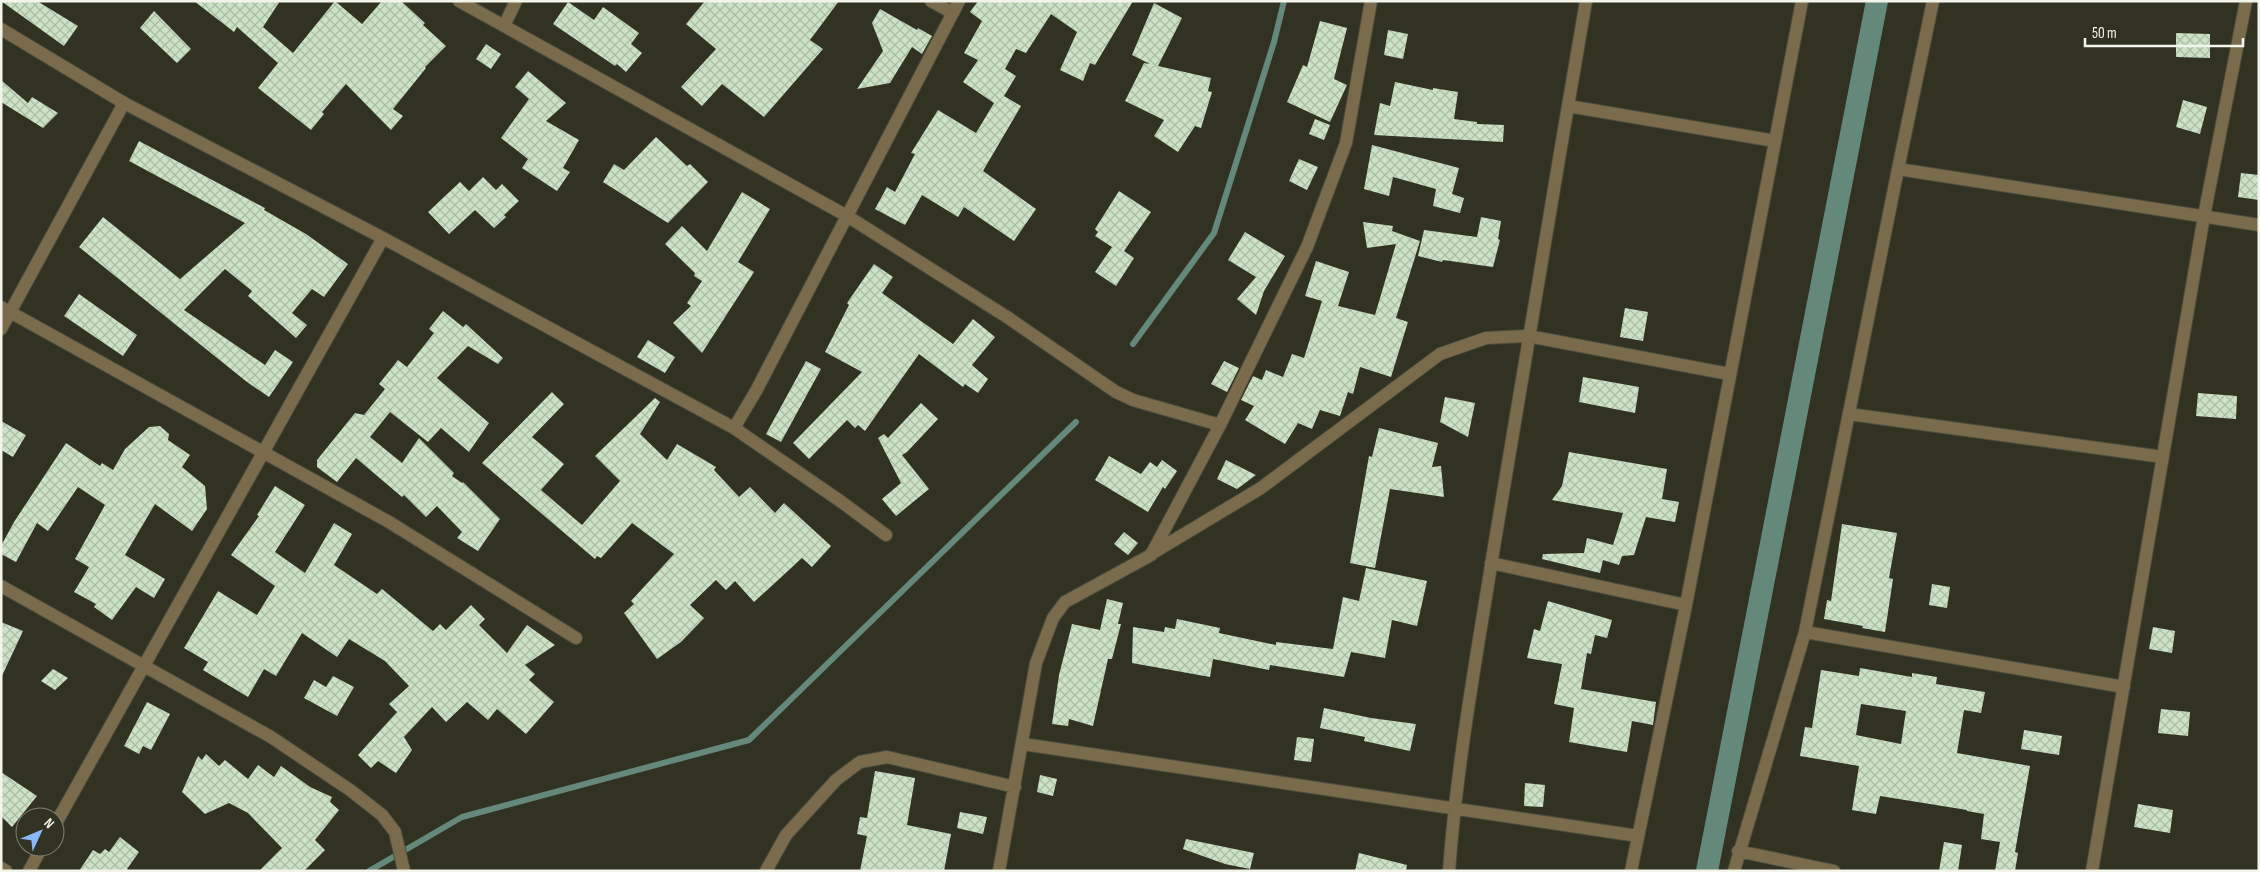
<svg xmlns="http://www.w3.org/2000/svg" width="2260" height="872" font-family="'Sofia Sans Condensed',sans-serif">
<style>
.lines{fill:none;stroke-linecap:round;stroke-linejoin:round}
.stream{stroke:#64887a;stroke-width:6}
.canal{stroke:#64887a;stroke-width:22}
.building{fill:url(#building-cross-hatch);fill-rule:evenodd}
.minor-casing{stroke:#4c4d3e;stroke-width:14}
.minor{stroke:#7b6b4d;stroke-width:12}
</style>
<defs>
<pattern id="building-cross-hatch" width="8" height="8" patternUnits="userSpaceOnUse" patternTransform="scale(1.25)"><rect width="8" height="8" fill="#cbe2c5"/><path d="M0 0l8 8M0 8l8-8" fill="none" stroke="#aabca5"/></pattern>
</defs>
<rect width="100%" height="100%" fill="#313222"/>
<g class="lines">
<path class="stream" d="M 1133,344 L 1214,233 L 1274,42 L 1284,1
M 369,871 L 462,817 L 749,740 L 1076,422"/>
<path class="canal" d="M 1707,871 L 1877,1"/>
</g>
<path class="building" d="M 1,1 L 37,1 L 78,26 L 64,46 Z
M 194,1 L 280,1 L 263,27 L 293,53 L 335,1 L 362,24 L 382,1 L 401,1 L 425,23 L 423,25 L 446,46 L 425,67 L 426,68 L 393,109 L 403,116 L 391,130 L 346,84 L 322,112 L 324,114 L 311,130 L 258,88 L 278,63 L 237,27 L 234,32 Z
M 705,1 L 839,1 L 810,40 L 823,49 L 764,117 L 722,84 L 702,106 L 681,87 L 716,49 L 686,24 Z
M 978,1 L 1133,1 L 1095,65 L 1090,63 L 1083,81 L 1060,70 L 1077,32 L 1051,14 L 1026,53 L 1016,49 L 1005,69 L 1016,76 L 1004,96 L 1021,106 L 983,171 L 1036,209 L 1014,241 L 964,207 L 958,217 L 922,195 L 905,225 L 875,209 L 887,187 L 895,192 L 915,154 L 911,153 L 938,110 L 976,133 L 994,103 L 963,82 L 978,60 L 964,53 L 982,21 L 970,12 Z
M 568,2 L 594,20 L 603,7 L 639,33 L 631,44 L 642,53 L 626,72 L 617,64 L 615,66 L 553,24 Z
M 1154,3 L 1182,18 L 1158,66 L 1211,78 L 1208,91 L 1212,92 L 1201,128 L 1195,126 L 1178,152 L 1154,136 L 1164,120 L 1125,101 L 1144,63 L 1150,64 L 1132,55 Z
M 880,9 L 917,30 L 918,28 L 932,36 L 922,54 L 912,47 L 890,83 L 857,89 L 883,51 L 872,23 Z
M 154,11 L 191,49 L 177,63 L 140,28 Z
M 1320,21 L 1347,28 L 1334,79 L 1347,85 L 1330,122 L 1287,102 L 1303,65 L 1307,67 Z
M 1388,30 L 1408,34 L 1403,59 L 1384,55 Z
M 2176,33 L 2210,34 L 2210,58 L 2176,57 Z
M 486,44 L 501,54 L 491,69 L 476,59 Z
M 528,71 L 566,103 L 546,121 L 579,140 L 563,168 L 570,172 L 557,191 L 522,168 L 528,159 L 501,138 L 529,99 L 515,87 Z
M 1,80 L 28,103 L 32,97 L 58,113 L 43,128 L 1,102 Z
M 1395,82 L 1433,90 L 1433,88 L 1458,92 L 1454,119 L 1477,122 L 1477,124 L 1504,125 L 1503,142 L 1374,135 L 1380,103 L 1390,106 Z
M 2183,100 L 2207,107 L 2200,134 L 2176,127 Z
M 1315,119 L 1330,125 L 1324,140 L 1309,134 Z
M 656,137 L 687,166 L 690,164 L 708,182 L 668,223 L 603,182 L 614,164 L 624,170 Z
M 139,141 L 265,208 L 264,210 L 306,234 L 348,264 L 324,297 L 312,289 L 292,313 L 307,325 L 296,338 L 248,296 L 252,291 L 225,269 L 184,310 L 265,365 L 275,350 L 293,362 L 269,397 L 247,382 L 79,247 L 103,217 L 180,279 L 245,223 L 129,161 Z
M 1372,145 L 1459,168 L 1452,194 L 1464,198 L 1460,213 L 1433,206 L 1436,189 L 1393,177 L 1389,196 L 1364,189 Z
M 1299,159 L 1318,167 L 1307,190 L 1289,181 Z
M 2241,173 L 2259,175 L 2259,200 L 2238,197 Z
M 483,177 L 496,190 L 502,184 L 519,201 L 504,215 L 506,217 L 494,228 L 475,210 L 449,234 L 428,212 L 460,182 L 469,191 Z
M 1119,191 L 1151,212 L 1124,251 L 1134,258 L 1116,286 L 1095,272 L 1112,247 L 1095,236 L 1098,232 L 1095,229 Z
M 742,192 L 770,209 L 738,262 L 754,272 L 702,353 L 673,323 L 691,306 L 687,303 L 702,281 L 694,276 L 695,273 L 665,244 L 682,226 L 707,251 Z
M 1481,217 L 1501,221 L 1498,239 L 1500,240 L 1493,267 L 1443,260 L 1442,262 L 1418,256 L 1424,230 L 1477,237 Z
M 1363,222 L 1393,226 L 1392,231 L 1420,241 L 1396,318 L 1408,322 L 1391,377 L 1360,367 L 1353,394 L 1348,392 L 1340,416 L 1320,410 L 1312,429 L 1298,423 L 1285,444 L 1245,420 L 1254,406 L 1241,400 L 1253,376 L 1262,380 L 1266,370 L 1283,377 L 1292,354 L 1304,358 L 1322,301 L 1305,296 L 1316,261 L 1349,272 L 1338,306 L 1375,315 L 1396,244 L 1367,248 Z
M 1245,232 L 1285,256 L 1264,291 L 1256,315 L 1237,299 L 1256,277 L 1228,260 Z
M 874,264 L 893,277 L 882,293 L 953,344 L 973,319 L 995,337 L 972,365 L 988,379 L 978,393 L 965,384 L 963,387 L 919,354 L 865,431 L 858,425 L 855,428 L 847,420 L 809,459 L 793,443 L 862,372 L 825,352 L 849,305 L 847,303 Z
M 79,294 L 137,335 L 123,356 L 64,316 Z
M 1625,308 L 1648,312 L 1643,341 L 1620,337 Z
M 443,311 L 463,327 L 466,324 L 503,358 L 498,364 L 468,346 L 437,378 L 489,423 L 469,452 L 441,428 L 428,442 L 390,412 L 370,437 L 402,463 L 419,438 L 454,473 L 452,476 L 462,483 L 463,482 L 500,519 L 478,551 L 457,538 L 462,532 L 437,506 L 426,517 L 404,495 L 402,497 L 356,458 L 337,482 L 317,467 L 317,460 L 355,413 L 364,415 L 385,389 L 379,384 L 398,360 L 407,367 L 434,333 L 429,329 Z
M 648,340 L 675,357 L 665,373 L 637,357 Z
M 806,361 L 821,369 L 781,442 L 766,434 Z
M 1224,361 L 1239,368 L 1227,392 L 1211,384 Z
M 1583,377 L 1639,387 L 1635,413 L 1579,402 Z
M 552,392 L 564,404 L 532,437 L 564,464 L 541,490 L 582,525 L 620,481 L 595,456 L 655,398 L 660,402 L 640,434 L 667,460 L 677,444 L 716,467 L 714,470 L 739,497 L 750,487 L 775,513 L 784,503 L 831,546 L 812,567 L 802,558 L 754,602 L 735,581 L 726,590 L 716,580 L 690,605 L 704,618 L 681,642 L 657,659 L 624,613 L 634,604 L 631,601 L 674,554 L 632,523 L 601,558 L 597,556 L 595,559 L 482,463 Z
M 2198,393 L 2237,396 L 2236,419 L 2196,416 Z
M 1445,397 L 1475,403 L 1468,437 L 1440,422 Z
M 921,403 L 938,419 L 907,452 L 902,455 L 929,489 L 896,516 L 882,499 L 901,483 L 878,438 L 884,434 L 888,438 Z
M 1,421 L 26,435 L 13,457 L 1,450 Z
M 160,426 L 169,434 L 168,440 L 190,455 L 182,467 L 205,486 L 207,509 L 192,531 L 155,504 L 125,555 L 165,579 L 154,598 L 136,587 L 112,620 L 94,607 L 96,604 L 74,592 L 89,567 L 75,559 L 105,505 L 78,487 L 48,531 L 37,523 L 16,562 L 1,554 L 1,546 L 14,522 L 66,443 L 100,466 L 102,463 L 113,470 L 125,449 L 149,427 Z
M 1379,428 L 1438,443 L 1432,467 L 1441,466 L 1444,497 L 1390,489 L 1375,568 L 1350,563 L 1369,456 L 1372,457 Z
M 1569,452 L 1667,469 L 1662,499 L 1679,502 L 1675,522 L 1646,517 L 1634,555 L 1622,556 L 1619,565 L 1603,560 L 1600,573 L 1542,559 L 1543,554 L 1584,553 L 1587,538 L 1613,545 L 1623,513 L 1552,500 L 1562,486 Z
M 1109,456 L 1141,474 L 1150,462 L 1157,467 L 1162,460 L 1177,471 L 1165,489 L 1163,487 L 1148,512 L 1095,480 Z
M 1226,460 L 1256,475 L 1237,489 L 1217,479 Z
M 275,486 L 305,505 L 275,552 L 305,573 L 334,523 L 352,534 L 334,565 L 377,594 L 382,589 L 433,631 L 440,624 L 446,630 L 471,605 L 485,619 L 479,625 L 507,653 L 527,625 L 555,645 L 525,665 L 535,674 L 529,680 L 554,702 L 526,734 L 497,709 L 488,720 L 467,702 L 446,722 L 432,707 L 404,737 L 412,750 L 396,773 L 378,761 L 371,768 L 358,755 L 397,712 L 389,704 L 409,686 L 385,661 L 349,639 L 337,657 L 302,633 L 276,676 L 264,669 L 248,697 L 203,670 L 208,662 L 184,648 L 218,591 L 257,615 L 275,586 L 231,555 L 259,516 L 257,515 Z
M 1842,524 L 1897,533 L 1889,578 L 1893,579 L 1885,632 L 1862,628 L 1863,626 L 1824,619 L 1827,600 L 1831,601 Z
M 1124,532 L 1138,543 L 1128,555 L 1114,544 Z
M 1366,568 L 1427,581 L 1417,626 L 1392,620 L 1385,658 L 1351,652 L 1344,677 L 1270,665 L 1269,670 L 1213,659 L 1210,677 L 1132,663 L 1133,627 L 1164,632 L 1165,627 L 1175,629 L 1177,619 L 1220,628 L 1219,633 L 1276,645 L 1276,642 L 1333,649 L 1343,597 L 1359,601 Z
M 1932,584 L 1950,587 L 1947,608 L 1929,605 Z
M 1107,599 L 1123,603 L 1118,624 L 1121,624 L 1112,659 L 1108,659 L 1093,726 L 1069,719 L 1068,726 L 1052,724 L 1059,675 L 1072,624 L 1100,630 Z
M 1548,601 L 1612,620 L 1607,638 L 1595,635 L 1591,654 L 1587,653 L 1581,689 L 1656,702 L 1653,725 L 1632,721 L 1627,752 L 1569,742 L 1574,708 L 1554,704 L 1562,664 L 1527,658 L 1534,629 L 1540,631 Z
M 1,622 L 23,631 L 1,678 Z
M 2153,627 L 2175,631 L 2172,653 L 2149,649 Z
M 1860,668 L 1912,677 L 1912,673 L 1937,677 L 1936,684 L 1985,692 L 1981,713 L 1964,710 L 1957,753 L 2030,766 L 2015,852 L 2018,853 L 2015,871 L 1995,871 L 2000,842 L 1981,839 L 1984,814 L 1967,811 L 1967,810 L 1880,796 L 1876,814 L 1852,810 L 1859,766 L 1800,756 L 1805,727 L 1812,728 L 1821,670 L 1859,676 ZM 1861,704 L 1906,711 L 1901,744 L 1856,735 Z
M 53,669 L 68,678 L 55,690 L 41,681 Z
M 333,676 L 354,687 L 337,716 L 304,698 L 314,680 L 326,687 Z
M 147,702 L 170,714 L 151,750 L 143,746 L 139,754 L 124,746 Z
M 1324,708 L 1371,718 L 1416,724 L 1410,751 L 1364,741 L 1365,737 L 1320,728 Z
M 2161,709 L 2190,712 L 2188,736 L 2158,733 Z
M 2024,730 L 2062,736 L 2059,755 L 2021,749 Z
M 1297,737 L 1314,739 L 1311,762 L 1294,760 Z
M 206,754 L 219,766 L 225,760 L 248,779 L 258,765 L 274,777 L 281,766 L 310,787 L 332,797 L 330,802 L 339,810 L 315,840 L 325,850 L 304,871 L 259,871 L 282,848 L 248,813 L 229,803 L 205,814 L 182,792 L 198,756 L 202,760 Z
M 875,771 L 915,778 L 907,825 L 951,834 L 944,871 L 860,871 L 867,836 L 857,834 L 860,817 L 867,818 Z
M 1,772 L 37,796 L 12,827 L 1,816 Z
M 1040,775 L 1057,779 L 1053,796 L 1037,792 Z
M 1525,783 L 1545,785 L 1543,807 L 1524,806 Z
M 2138,804 L 2173,810 L 2170,833 L 2134,827 Z
M 960,812 L 987,817 L 983,834 L 957,828 Z
M 120,837 L 139,852 L 127,869 L 129,871 L 79,871 L 93,850 L 100,854 L 105,849 L 109,852 Z
M 1186,839 L 1254,853 L 1250,869 L 1225,864 L 1183,849 Z
M 1944,842 L 1962,845 L 1958,871 L 1939,871 Z
M 1359,853 L 1407,865 L 1406,871 L 1355,871 Z"/>
<g class="lines">
<defs>
<path id="minor" d="M 459,1 L 847,216 L 1007,317 L 1116,392 L 1133,400 L 1220,425
M 931,1 L 953,13
M 1933,1 L 1898,169 L 2259,225
M 504,26 L 516,1
M 1,29 L 124,103 L 383,238 L 734,428 L 843,503 L 886,535
M 1568,106 L 1775,141
M 1,307 L 389,522 L 576,638
M 1,329 L 124,103
M 1849,414 L 2163,457
M 734,428 L 756,391 L 959,1
M 1151,554 L 1261,488 L 1440,354 L 1486,338 L 1528,336 L 1729,374
M 1491,563 L 1686,605
M 1,586 L 271,737 L 350,790 L 382,815 L 395,832 L 404,871
M 1805,632 L 2124,687
M 1023,744 L 1638,836
M 55,825 L 383,238
M 1738,851 L 1834,871
M 1,868 L 6,871
M 29,871 L 42,847
M 766,871 L 786,835 L 836,780 L 860,762 L 887,757 L 1015,787
M 999,871 L 1036,663 L 1053,618 L 1065,602 L 1151,555 L 1220,425 L 1307,247 L 1346,143 L 1371,1
M 1449,871 C 1457,762 1477,654 1494,547 C 1523,365 1555,183 1586,1
M 1631,871 L 1686,605 L 1802,1
M 1734,871 L 1805,632 L 1898,169
M 2092,871 L 2204,216 L 2246,1"/>
</defs>
<use href="#minor" class="minor-casing"/>
<use href="#minor" class="minor"/>
</g>
<rect width="2260" height="872" fill="none" stroke="#f4f5ea" stroke-width="5"/>
<g transform="translate(40 832) rotate(46)"><circle r="24" fill="#313222" stroke="#7f8072"/>
<path d="M0-4L9 19L0 12L-9 19Z" fill="#8abafc"/>
<text y="-8" font-size="14" font-weight="bold" text-anchor="middle" fill="#f4f5ea">N</text>
</g>
<path d="M2085 38v8h158v-8" fill="none" stroke="#f4f5ea" stroke-width="2.5"/>
<text x="2092" y="38" font-size="15" fill="#f4f5ea" stroke="#313222" stroke-width="4" paint-order="stroke">50 m</text>
</svg>
